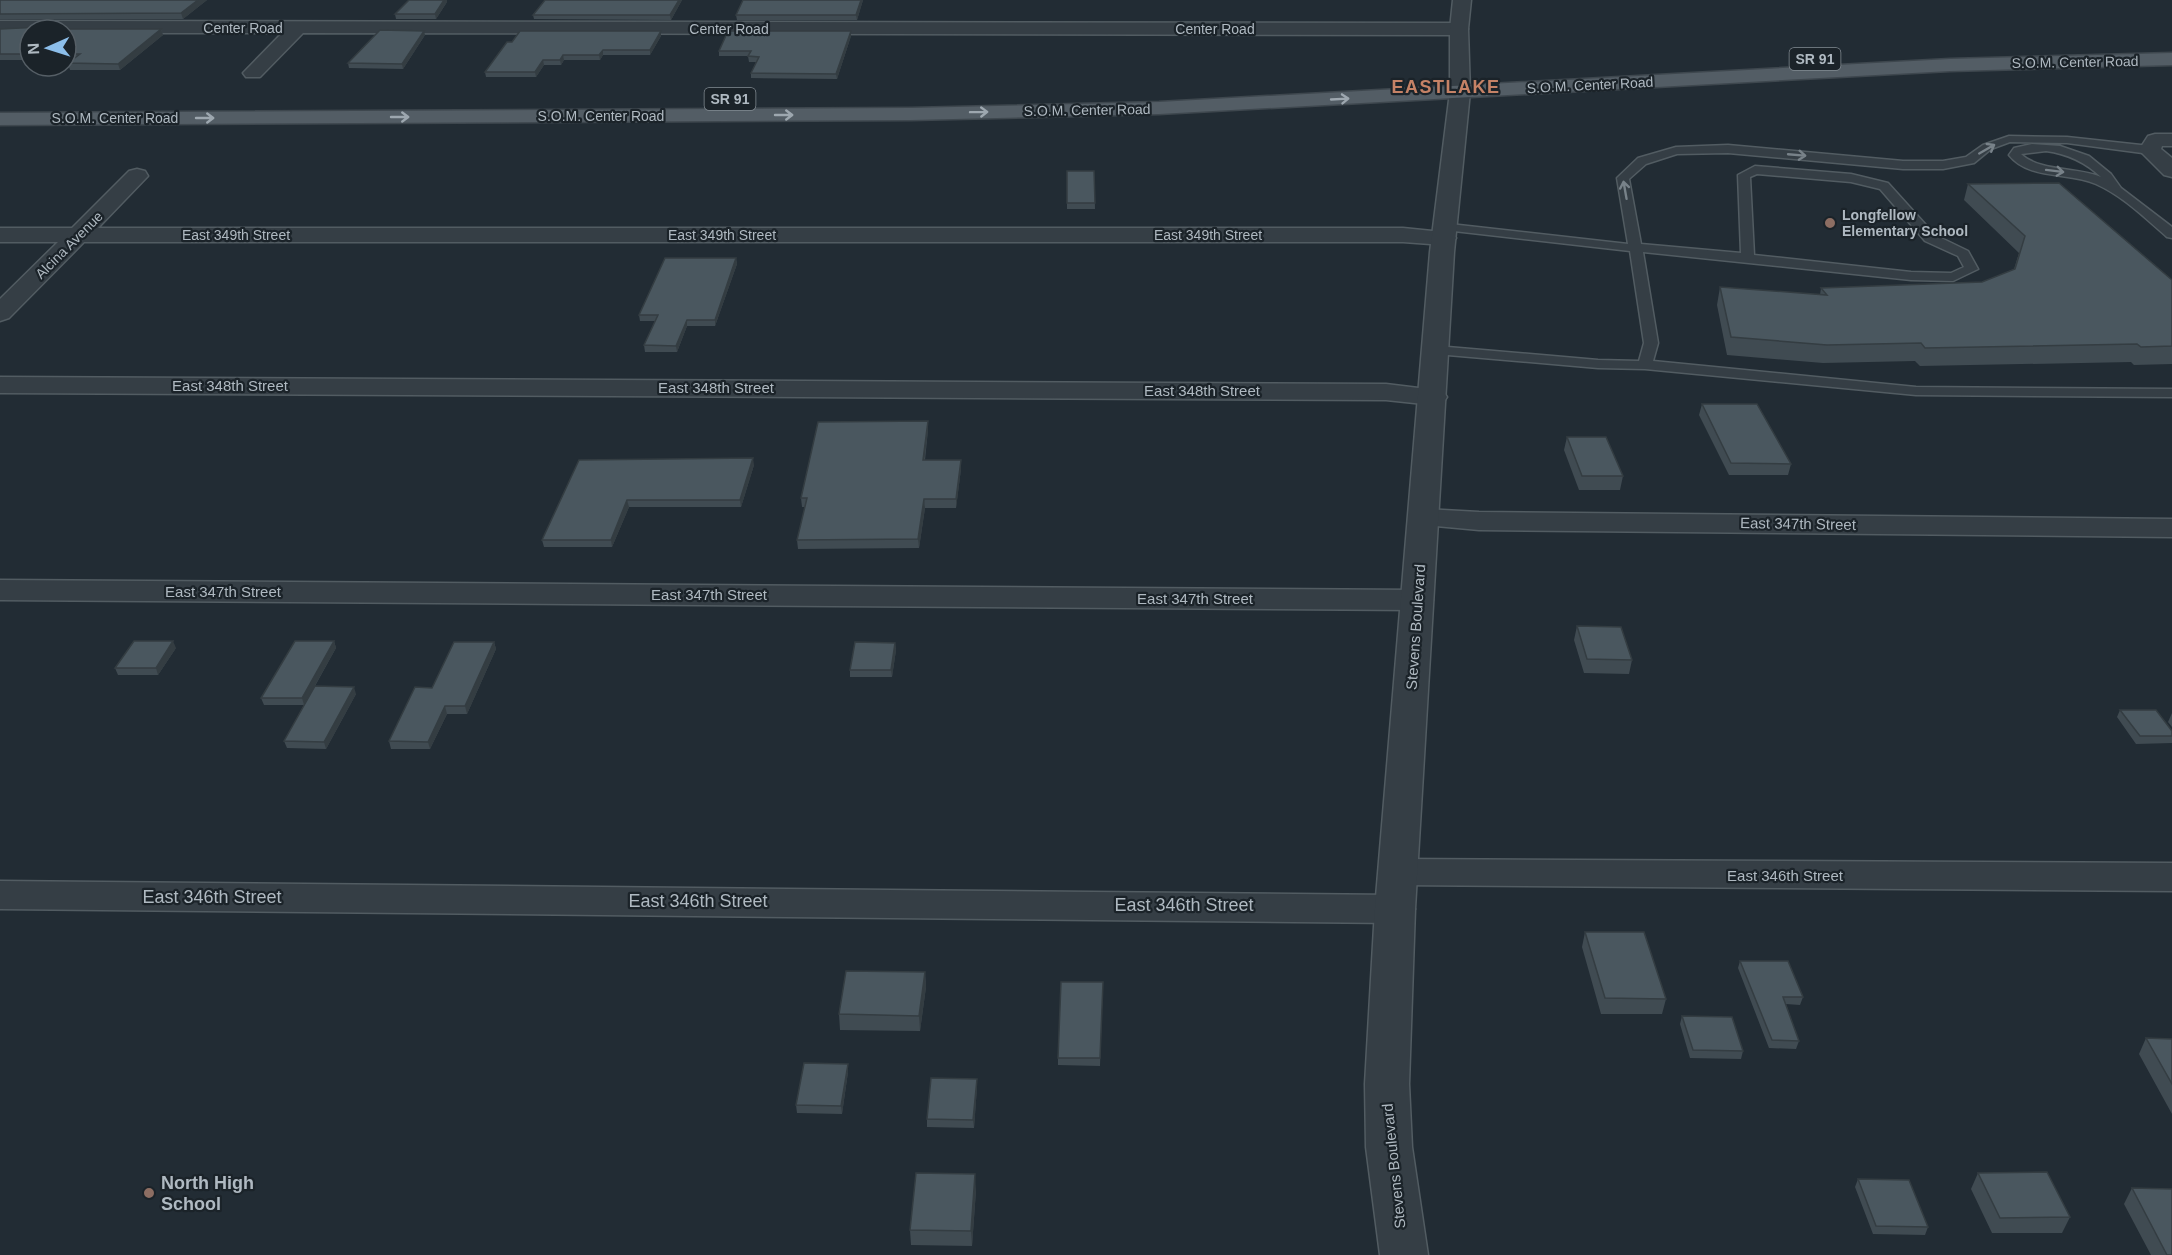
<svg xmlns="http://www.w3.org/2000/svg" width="2172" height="1255" font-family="Helvetica,sans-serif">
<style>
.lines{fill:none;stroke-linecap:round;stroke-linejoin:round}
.service-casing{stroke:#525c62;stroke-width:3}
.minor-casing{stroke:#525c62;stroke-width:3}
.tertiary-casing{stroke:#525c62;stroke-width:3}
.primary-casing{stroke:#3e474e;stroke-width:3}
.service{fill:#353e45;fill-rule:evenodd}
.minor{fill:#353e45;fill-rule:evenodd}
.tertiary{fill:#353e45;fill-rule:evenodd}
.primary{fill:#535d65;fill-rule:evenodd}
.wall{fill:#404b52}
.shaded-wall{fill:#343d42}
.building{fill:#4a575f;stroke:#343d42;stroke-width:1.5}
.oneway{stroke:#9da7af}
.oneway2{stroke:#788289}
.education-dot{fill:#8d6e63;stroke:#1b2329;stroke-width:2}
.labels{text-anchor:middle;stroke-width:4.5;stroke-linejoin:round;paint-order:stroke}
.far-street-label{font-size:14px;fill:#afb9c1;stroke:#1b2329}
.shield{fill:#1b2329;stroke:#838c93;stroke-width:1.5}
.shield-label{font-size:14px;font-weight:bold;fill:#afb9c1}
.far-poi-label{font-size:14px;font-weight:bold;fill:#afb9c1;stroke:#1b2329;text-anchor:start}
.street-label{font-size:15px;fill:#afb9c1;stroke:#1b2329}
.far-district-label{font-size:18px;font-weight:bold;letter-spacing:1.5px;fill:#c58266;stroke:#1b2329}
.near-street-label{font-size:18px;fill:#afb9c1;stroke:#1b2329}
.near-poi-label{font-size:18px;font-weight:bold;fill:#afb9c1;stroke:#1b2329;text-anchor:start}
</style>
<rect width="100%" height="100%" fill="#222c34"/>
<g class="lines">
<defs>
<path id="service" d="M 2009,136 L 2067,137 L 2150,146 L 2156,150 L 2150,154 L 2067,143 L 2010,142 L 1991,149 L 1974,163 L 1943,169 L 1903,169 L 1728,153 L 1677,154 L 1646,164 L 1629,179 L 1641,244 L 1741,253 L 1738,175 L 1755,166 L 1851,174 L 1888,183 L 1935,235 L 1968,251 L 1978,269 L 1953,281 L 1911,280 L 1643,252 L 1658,343 L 1653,361 L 1916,387 L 2172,389 L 2172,397 L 1916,395 L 1645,369 L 1598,368 L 1436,354 L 1429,350 L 1436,346 L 1598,360 L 1639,361 L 1644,343 L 1630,251 L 1445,230 L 1439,226 L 1441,223 L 1628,244 L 1617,178 L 1638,158 L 1676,147 L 1728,145 L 1903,161 L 1943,161 L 1966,157 L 1983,145 ZM 1757,174 L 1851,182 L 1880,189 L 1925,241 L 1958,256 L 1964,267 L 1951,273 L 1911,272 L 1754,255 L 1750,177 Z
M 2032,144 L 2060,146 L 2089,156 L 2111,174 L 2121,188 L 2172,227 L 2172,238 L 2167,237 C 2145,218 2123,196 2096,184 C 2068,172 2029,180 2009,155 L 2014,148 ZM 2046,151 C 2068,154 2085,162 2101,177 C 2077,167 2040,172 2021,154 Z"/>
<path id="minor" d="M 0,21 L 1459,23 L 1466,25 L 1468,29 L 1466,33 L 1459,35 L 303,33 L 260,77 L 246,77 L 243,73 L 282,33 L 66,33 L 66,30 L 0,33 Z
M 2155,134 L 2172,134 L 2172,146 L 2162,146 L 2161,149 L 2172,158 L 2172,177 L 2164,175 L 2139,150 L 2148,136 Z
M 137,169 L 145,171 L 148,176 L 98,228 L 1403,228 L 1452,233 L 1456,238 L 1452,243 L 1444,245 L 1403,242 L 84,242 L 9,318 L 0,321 L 0,299 L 58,242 L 0,242 L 0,228 L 72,228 L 129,171 Z
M 0,377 L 1386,384 L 1443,391 L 1447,397 L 1443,403 L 1433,405 L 1386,400 L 0,393 Z
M 1425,509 L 1479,512 L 2172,519 L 2172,537 L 1479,530 L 1414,524 L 1410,518 L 1414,512 Z
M 0,580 L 1417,590 L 1428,593 L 1433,600 L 1428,607 L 1417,610 L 0,600 Z
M 1398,859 L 2172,863 L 2172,891 L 1398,885 L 1384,882 L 1379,872 L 1384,862 Z
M 0,881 L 1395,895 L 1409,899 L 1415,909 L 1409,919 L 1395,923 L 0,909 Z"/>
<path id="tertiary" d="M 1453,0 L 1471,0 L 1468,29 L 1470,92 L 1454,252 L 1415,909 L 1409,1084 L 1412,1147 L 1428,1255 L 1380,1255 L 1366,1147 L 1365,1084 L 1375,909 L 1430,252 L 1450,92 L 1450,29 Z"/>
<path id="primary" d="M 2172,53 L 2172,65 L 1950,71 L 1159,114 L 911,120 L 0,125 L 0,113 L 911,108 L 1159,102 L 1950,59 Z"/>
</defs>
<use href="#service" class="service-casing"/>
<use href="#minor" class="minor-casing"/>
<use href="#tertiary" class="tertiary-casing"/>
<use href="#primary" class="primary-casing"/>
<use href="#service" class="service"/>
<use href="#minor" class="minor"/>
<use href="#tertiary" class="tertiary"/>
<use href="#primary" class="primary"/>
</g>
<path class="wall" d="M 0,0 L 207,0 L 183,19 L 0,19 Z
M 682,0 L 671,20 L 534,19 L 533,15 Z
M 743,0 L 863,0 L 857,20 L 737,20 L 736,15 Z
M 447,2 L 436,19 L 396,19 L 395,14 Z
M 0,29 L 161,29 L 163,35 L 120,70 L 70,70 L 68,63 L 72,60 L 66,60 L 66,30 L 30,30 L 30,60 L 0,60 Z
M 661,31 L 661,36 L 650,55 L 603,55 L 600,60 L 564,60 L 561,65 L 544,65 L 536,77 L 486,77 L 485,72 Z
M 425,35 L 403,69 L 349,68 L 348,63 Z
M 851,36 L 837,79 L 751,78 L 751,73 L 756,62 L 749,62 L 748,56 L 719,56 L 719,51 Z
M 1067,171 L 1094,171 L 1095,209 L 1067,209 Z
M 1968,184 L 2172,280 L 2172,364 L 2134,365 L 2131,362 L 1920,366 L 1915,361 L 1823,363 L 1727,355 L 1717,305 L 1720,287 L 1820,295 L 1821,288 L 1982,282 L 2014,269 L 2019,253 L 1964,200 Z
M 736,258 L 737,264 L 715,326 L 687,326 L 677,352 L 645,352 L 644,345 L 655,321 L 640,321 L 639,315 Z
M 1702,404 L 1791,464 L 1788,475 L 1729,475 L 1699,415 Z
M 928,421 L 928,430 L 925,460 L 961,469 L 956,508 L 925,508 L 919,548 L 798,549 L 797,540 L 805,507 L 802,507 L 801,498 Z
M 1567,437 L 1623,476 L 1620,490 L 1579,490 L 1564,450 Z
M 579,460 L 754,465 L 741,507 L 629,507 L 612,547 L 544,547 L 542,540 Z
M 1577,626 L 1632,660 L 1629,674 L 1584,673 L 1574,640 Z
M 334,641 L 336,648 L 315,686 L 356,694 L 326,749 L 287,748 L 284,741 L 304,705 L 264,705 L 261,698 Z
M 494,642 L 496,649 L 467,714 L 447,714 L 430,749 L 391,749 L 389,741 L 432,688 Z
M 895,643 L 896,650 L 892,677 L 850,677 L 850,670 Z
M 176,648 L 158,675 L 118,675 L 115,668 Z
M 2120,710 L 2172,731 L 2172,743 L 2136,744 L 2117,717 Z
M 2172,713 L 2172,727 L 2168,722 Z
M 1585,932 L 1666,999 L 1662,1014 L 1601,1014 L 1582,947 Z
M 1740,961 L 1803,997 L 1800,1005 L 1786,1004 L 1799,1041 L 1796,1049 L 1769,1048 L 1738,968 Z
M 925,972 L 926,987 L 920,1031 L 840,1030 L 839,1014 Z
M 1103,982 L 1100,1066 L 1058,1065 L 1058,1058 Z
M 1682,1016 L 1743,1051 L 1741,1059 L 1690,1058 L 1680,1024 Z
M 2146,1038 L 2172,1039 L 2172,1114 L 2139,1054 Z
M 848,1072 L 842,1114 L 797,1113 L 796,1105 Z
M 977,1079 L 977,1087 L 974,1128 L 927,1127 L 927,1119 Z
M 1978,1173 L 2070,1217 L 2062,1233 L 1992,1233 L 1971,1189 Z
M 1858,1179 L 1928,1227 L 1925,1235 L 1873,1234 L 1855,1187 Z
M 2132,1188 L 2172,1255 L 2151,1255 L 2124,1204 Z
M 976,1190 L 972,1246 L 911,1245 L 910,1230 Z"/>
<path class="shaded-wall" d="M 198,0 L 207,0 L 183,19 L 181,13 Z
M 444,0 L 447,0 L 447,2 L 436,19 L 435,14 Z
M 679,0 L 682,0 L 671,20 L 670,15 Z
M 861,0 L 863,0 L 857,20 L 856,15 Z
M 161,29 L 163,35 L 120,70 L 118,64 Z
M 424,31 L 425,35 L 403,69 L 402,64 Z
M 661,31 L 661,36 L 650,55 L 650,50 Z
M 851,31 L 851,36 L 837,79 L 836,74 Z
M 603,50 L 603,55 L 600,60 L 599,55 Z
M 563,55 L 564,60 L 561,65 L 560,60 Z
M 543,60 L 544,65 L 536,77 L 535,72 Z
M 736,258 L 737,264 L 715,326 L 715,320 Z
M 687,320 L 687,326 L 677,352 L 676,346 Z
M 928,421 L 928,430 L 923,469 L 923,460 Z
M 753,458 L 754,465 L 741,507 L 740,500 Z
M 961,460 L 961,469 L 956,508 L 956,499 Z
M 924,499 L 925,508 L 919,548 L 918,539 Z
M 627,500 L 629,507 L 612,547 L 611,540 Z
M 173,641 L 176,648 L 158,675 L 156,668 Z
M 334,641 L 336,648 L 304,705 L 302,698 Z
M 494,642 L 496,649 L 467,714 L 465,706 Z
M 895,643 L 896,650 L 892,677 L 891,670 Z
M 354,687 L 356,694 L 326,749 L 324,742 Z
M 445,706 L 447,714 L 430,749 L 428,742 Z
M 925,972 L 926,987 L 920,1031 L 919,1016 Z
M 848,1064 L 848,1072 L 842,1114 L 841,1106 Z
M 977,1079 L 977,1087 L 974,1128 L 973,1120 Z
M 975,1174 L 976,1190 L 972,1246 L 971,1231 Z"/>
<path class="building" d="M 0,0 L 198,0 L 181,13 L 0,14 Z
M 409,0 L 444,0 L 435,14 L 395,14 Z
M 545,0 L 679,0 L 670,15 L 533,15 Z
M 743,0 L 861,0 L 856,15 L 736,15 Z
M 62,26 L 64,29 L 161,29 L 118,64 L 68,63 L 80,54 L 66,54 L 66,30 L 30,30 L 30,54 L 0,54 L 0,29 Z
M 380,30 L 424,31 L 402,64 L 348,63 Z
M 520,31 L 661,31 L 650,50 L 603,50 L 599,55 L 563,55 L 560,60 L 543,60 L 535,72 L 485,72 L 507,42 L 512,42 Z
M 728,31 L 851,31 L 836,74 L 751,73 L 759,57 L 748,56 L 751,51 L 719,51 Z
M 1067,171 L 1094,171 L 1095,203 L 1067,203 Z
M 2059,183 L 2172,280 L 2172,346 L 2141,347 L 2137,344 L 1925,348 L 1921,343 L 1827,345 L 1731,337 L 1720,287 L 1827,295 L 1821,288 L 1982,282 L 2015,269 L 2025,236 L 1968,184 Z
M 665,258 L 736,258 L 715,320 L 687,320 L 676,346 L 644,345 L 658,315 L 639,315 Z
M 1702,404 L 1757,404 L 1791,464 L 1731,463 Z
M 928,421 L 923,460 L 961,460 L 956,499 L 924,499 L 918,539 L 797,540 L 807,498 L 801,498 L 818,422 Z
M 1567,437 L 1606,437 L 1623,476 L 1582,476 Z
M 753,458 L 740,500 L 627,500 L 611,540 L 542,540 L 579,460 Z
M 1577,626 L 1621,627 L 1632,660 L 1587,659 Z
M 134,641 L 173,641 L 156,668 L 115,668 Z
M 295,641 L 334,641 L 302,698 L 261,698 Z
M 454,642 L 494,642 L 465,706 L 445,706 L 428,742 L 389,741 L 415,687 L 432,688 Z
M 855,642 L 895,643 L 891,670 L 850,670 Z
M 315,686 L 354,687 L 324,742 L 284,741 Z
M 2120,710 L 2156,710 L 2172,731 L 2172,736 L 2140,736 Z
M 1585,932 L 1644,932 L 1666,999 L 1605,998 Z
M 1740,961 L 1788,961 L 1803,997 L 1783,997 L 1799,1041 L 1772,1040 Z
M 846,971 L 925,972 L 919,1016 L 839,1014 Z
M 1061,982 L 1103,982 L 1100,1058 L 1058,1058 Z
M 1682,1016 L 1732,1017 L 1743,1051 L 1693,1050 Z
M 2146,1038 L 2172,1039 L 2172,1084 Z
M 804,1063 L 848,1064 L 841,1106 L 796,1105 Z
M 931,1078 L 977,1079 L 973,1120 L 927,1119 Z
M 2047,1172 L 2070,1217 L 2000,1218 L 1978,1173 Z
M 916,1173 L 975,1174 L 971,1231 L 910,1230 Z
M 1858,1179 L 1909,1180 L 1928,1227 L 1876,1226 Z
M 2132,1188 L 2172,1189 L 2172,1255 L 2167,1255 Z"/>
<defs><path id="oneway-shaft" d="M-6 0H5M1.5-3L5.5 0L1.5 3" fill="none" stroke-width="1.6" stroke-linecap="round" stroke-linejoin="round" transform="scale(1.5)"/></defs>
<g class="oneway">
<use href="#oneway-shaft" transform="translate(1340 99) rotate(-3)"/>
<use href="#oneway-shaft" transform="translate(979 112) rotate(-1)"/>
<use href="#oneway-shaft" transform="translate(784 115)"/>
<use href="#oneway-shaft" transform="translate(400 117)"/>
<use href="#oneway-shaft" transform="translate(205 118)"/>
</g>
<g class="oneway2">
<use href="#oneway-shaft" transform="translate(1987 149) rotate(-30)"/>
<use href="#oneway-shaft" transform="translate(1797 155) rotate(5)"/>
<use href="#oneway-shaft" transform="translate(2055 171) rotate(7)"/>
<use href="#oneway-shaft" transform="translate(1625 190) rotate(-100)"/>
</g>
<g class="education-dot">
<circle cx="1830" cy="223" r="6"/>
<circle cx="149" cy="1193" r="6"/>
</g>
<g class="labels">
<g class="far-street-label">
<text x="243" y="33">Center Road</text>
<text x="729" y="34">Center Road</text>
<text x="1215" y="34">Center Road</text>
<text transform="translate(2075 62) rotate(-1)" y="5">S.O.M. Center Road</text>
<text transform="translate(1590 85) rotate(-3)" y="5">S.O.M. Center Road</text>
<text transform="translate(1087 110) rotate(-1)" y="5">S.O.M. Center Road</text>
<text x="601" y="121">S.O.M. Center Road</text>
<text x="115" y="123">S.O.M. Center Road</text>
<text x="236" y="240">East 349th Street</text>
<text x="722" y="240">East 349th Street</text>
<text x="1208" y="240">East 349th Street</text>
<text transform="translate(69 245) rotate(-45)" y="5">Alcina Avenue</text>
</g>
<g class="shield">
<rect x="1789.5" y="48" width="51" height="22" rx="4.5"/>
<rect x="704.5" y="88" width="51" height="22" rx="4.5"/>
</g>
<g class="shield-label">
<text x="1815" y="64">SR 91</text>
<text x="730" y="104">SR 91</text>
</g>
<g class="far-poi-label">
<text x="1842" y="220">Longfellow<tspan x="1842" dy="16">Elementary School</tspan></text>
</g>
<g class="street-label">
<text x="230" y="391">East 348th Street</text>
<text x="716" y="393">East 348th Street</text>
<text x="1202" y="396">East 348th Street</text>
<text transform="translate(1798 524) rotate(1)" y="5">East 347th Street</text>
<text x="223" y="597">East 347th Street</text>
<text x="709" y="600">East 347th Street</text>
<text x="1195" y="604">East 347th Street</text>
<text transform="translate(1416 627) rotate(-86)" y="5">Stevens Boulevard</text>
<text x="1785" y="881">East 346th Street</text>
<text transform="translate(1394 1166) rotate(-96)" y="5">Stevens Boulevard</text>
</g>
<g class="far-district-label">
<text x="1446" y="93">EASTLAKE</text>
</g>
<g class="near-street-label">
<text x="212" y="903">East 346th Street</text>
<text x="698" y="907">East 346th Street</text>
<text x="1184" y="911">East 346th Street</text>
</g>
<g class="near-poi-label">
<text x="161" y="1189">North High<tspan x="161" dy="21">School</tspan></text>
</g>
</g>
<g transform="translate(48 48) rotate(267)"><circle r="28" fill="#1b2329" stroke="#565f66" stroke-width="1.5"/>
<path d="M0-4.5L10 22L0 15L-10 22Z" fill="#8cbeea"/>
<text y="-9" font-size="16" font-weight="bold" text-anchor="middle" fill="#afb9c1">N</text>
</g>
</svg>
